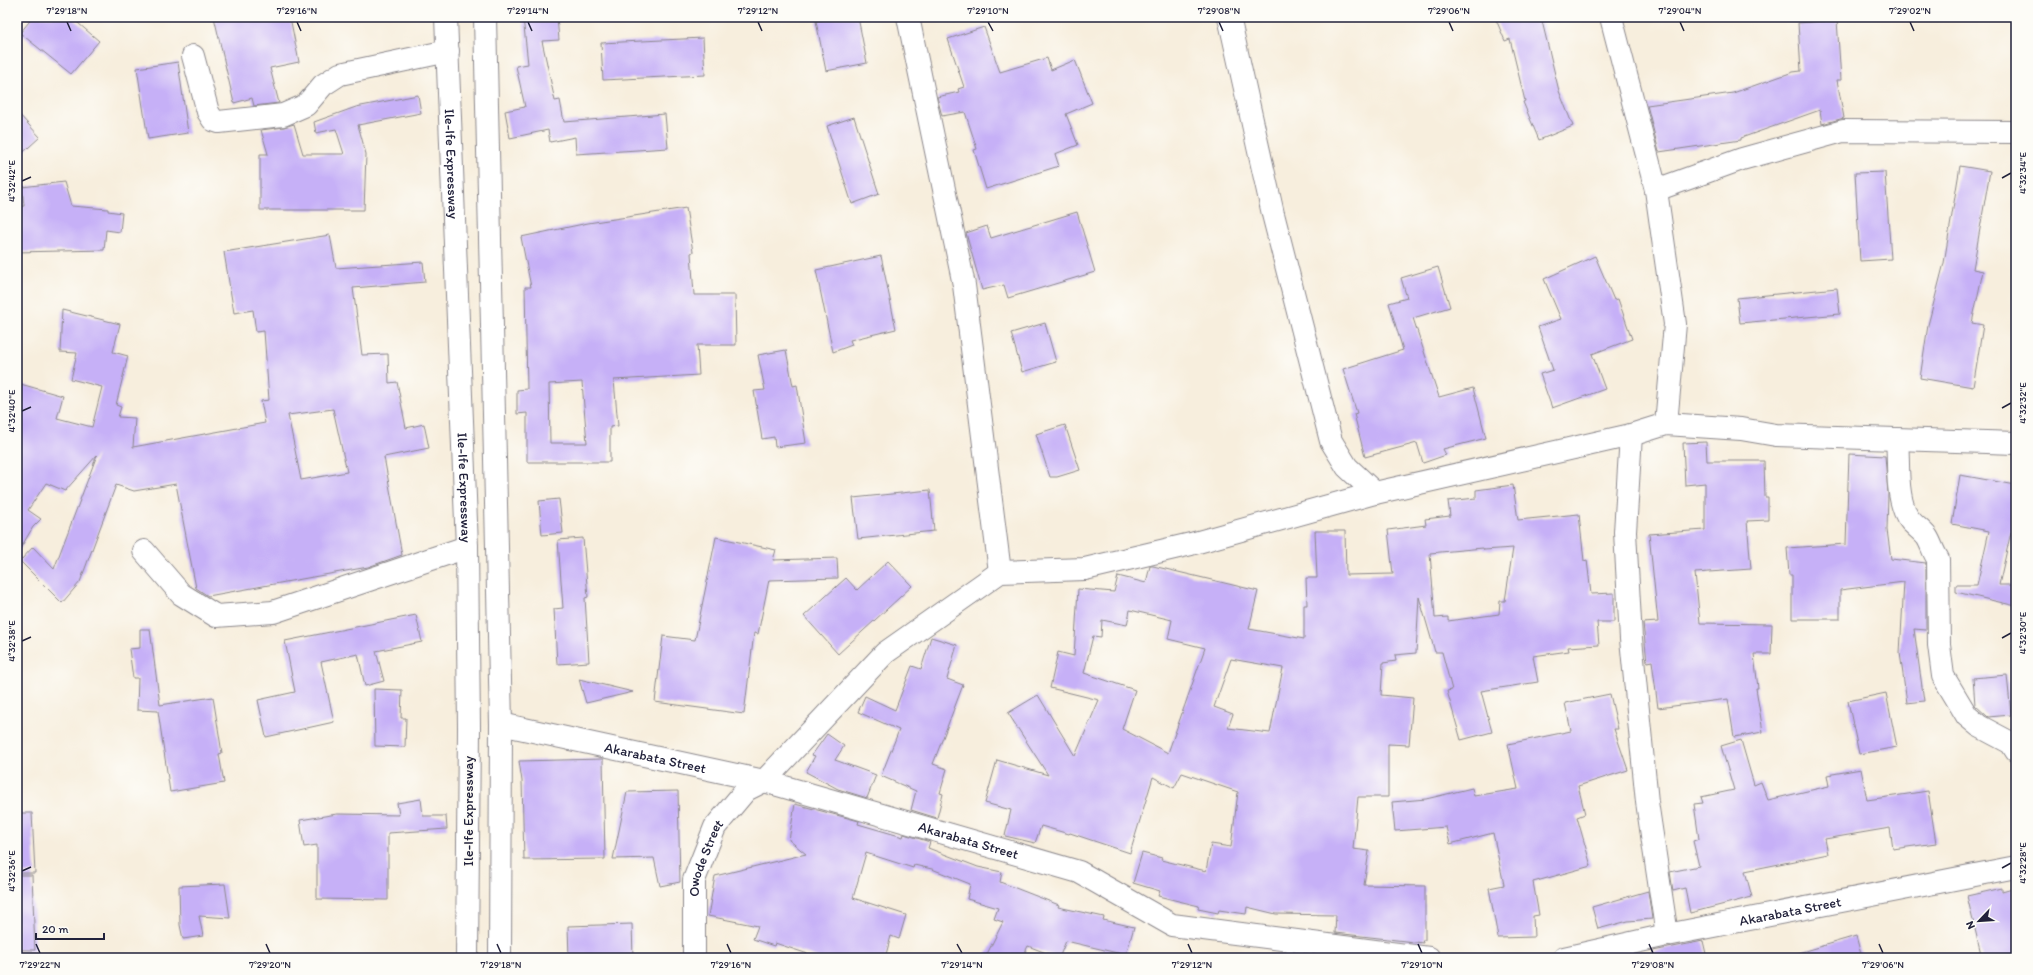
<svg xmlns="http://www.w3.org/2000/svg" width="2033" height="975" font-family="Itim,sans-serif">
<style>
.building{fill:#c6b0f7;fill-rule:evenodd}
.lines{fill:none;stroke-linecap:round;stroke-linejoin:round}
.minor-casing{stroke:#8c888c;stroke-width:24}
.major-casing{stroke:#8c888c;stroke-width:24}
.minor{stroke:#fff;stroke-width:22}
.major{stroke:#fff;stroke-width:22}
.ticks{fill:none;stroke:#22223b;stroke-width:1.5}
.labels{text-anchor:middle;stroke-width:3.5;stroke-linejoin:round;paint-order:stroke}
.street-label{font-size:14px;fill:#22223b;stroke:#fdfcf7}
.neatline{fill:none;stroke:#22223b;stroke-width:1.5}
.ticks-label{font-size:10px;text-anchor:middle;fill:#22223b}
</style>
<rect width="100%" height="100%" fill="#fdfcf7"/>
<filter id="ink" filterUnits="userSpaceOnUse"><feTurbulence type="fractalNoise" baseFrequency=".025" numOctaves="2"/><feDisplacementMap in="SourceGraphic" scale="8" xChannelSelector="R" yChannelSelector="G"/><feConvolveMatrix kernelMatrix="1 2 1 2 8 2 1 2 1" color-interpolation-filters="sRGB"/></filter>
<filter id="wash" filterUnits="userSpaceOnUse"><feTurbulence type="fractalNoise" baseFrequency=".012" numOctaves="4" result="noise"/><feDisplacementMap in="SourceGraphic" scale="16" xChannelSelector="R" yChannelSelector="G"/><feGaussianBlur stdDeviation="0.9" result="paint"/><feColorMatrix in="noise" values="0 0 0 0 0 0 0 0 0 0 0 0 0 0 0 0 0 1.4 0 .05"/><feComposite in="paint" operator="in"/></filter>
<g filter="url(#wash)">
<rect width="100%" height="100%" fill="#f7eedd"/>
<g id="blocks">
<path class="building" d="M 33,17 L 71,17 L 99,41 L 71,74 L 20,33 Z
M 214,17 L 290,17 L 299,62 L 270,68 L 279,103 L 254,106 L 252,98 L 234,103 Z
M 523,17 L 557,17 L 559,40 L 542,41 L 555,101 L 560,100 L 564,122 L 665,114 L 668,148 L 576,154 L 575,137 L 550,142 L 548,130 L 510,138 L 505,111 L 525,107 L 516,66 L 528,64 Z
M 838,17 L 858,17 L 867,63 L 826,71 L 816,21 Z
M 1495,17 L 1541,17 L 1559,91 L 1573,126 L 1539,140 L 1523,102 L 1525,101 L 1510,39 L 1505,41 Z
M 1837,20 L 1841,80 L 1837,80 L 1844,118 L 1822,124 L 1820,110 L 1741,138 L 1741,140 L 1659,152 L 1647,105 L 1733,93 L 1793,72 L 1801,71 L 1798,23 Z
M 984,27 L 1000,72 L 1047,58 L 1051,70 L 1075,60 L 1092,103 L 1066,114 L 1078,145 L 1055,154 L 1059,166 L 986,189 L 974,150 L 977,149 L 965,112 L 942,116 L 937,97 L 959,92 L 958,89 L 964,87 L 948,39 Z
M 703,38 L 705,75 L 603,80 L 601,43 Z
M 178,62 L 188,133 L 148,139 L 137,68 Z
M 418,95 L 421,113 L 358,125 L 366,154 L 364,210 L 260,210 L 260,154 L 268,154 L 261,130 L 284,127 L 294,124 L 303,154 L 344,154 L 336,129 L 316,133 L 314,122 L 356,107 Z
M 17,112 L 40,137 L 17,158 Z
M 854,117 L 879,194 L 852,204 L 827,126 Z
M 1960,166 L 1990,171 L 1973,269 L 1983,271 L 1972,323 L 1983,325 L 1973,387 L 1920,378 L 1928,325 L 1944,263 Z
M 1885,172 L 1891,259 L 1860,261 L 1855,173 Z
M 64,182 L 71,206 L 108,209 L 108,211 L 122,213 L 120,232 L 106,230 L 104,250 L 17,252 L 17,207 L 24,206 L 22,187 Z
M 686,208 L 693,252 L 691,253 L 694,295 L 735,295 L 736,345 L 697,345 L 699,375 L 614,380 L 618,426 L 610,427 L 610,462 L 527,462 L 527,413 L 517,414 L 517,390 L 527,389 L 525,287 L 531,287 L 521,237 L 588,223 ZM 582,382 L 587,443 L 550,443 L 549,384 Z
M 1077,212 L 1095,272 L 1008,298 L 1004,285 L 982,290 L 966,233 L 987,226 L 991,238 Z
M 330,235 L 336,268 L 423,262 L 425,282 L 353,288 L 362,355 L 388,354 L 389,383 L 397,382 L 406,428 L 424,424 L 429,448 L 384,457 L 402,555 L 368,567 L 208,596 L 196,588 L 176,484 L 134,491 L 116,485 L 80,582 L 62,603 L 20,561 L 33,547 L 54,569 L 97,455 L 65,491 L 46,483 L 28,510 L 41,519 L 33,527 L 17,554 L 17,383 L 63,396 L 57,418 L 92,427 L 102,387 L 71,379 L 77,353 L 60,352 L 62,310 L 120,324 L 113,352 L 128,356 L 116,405 L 121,407 L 118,417 L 135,418 L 133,447 L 265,423 L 261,401 L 269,400 L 264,331 L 256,332 L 253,310 L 234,313 L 224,252 ZM 333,409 L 347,472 L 301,480 L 288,415 Z
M 881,256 L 896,329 L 850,340 L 852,345 L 833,352 L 816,270 Z
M 1595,256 L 1614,300 L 1618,299 L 1632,339 L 1592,354 L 1605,389 L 1552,408 L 1540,374 L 1553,370 L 1538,327 L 1561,319 L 1544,279 Z
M 1438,267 L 1450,307 L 1413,318 L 1439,397 L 1473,388 L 1486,438 L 1443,449 L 1446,455 L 1423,463 L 1417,443 L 1365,457 L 1354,414 L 1357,413 L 1343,369 L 1403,350 L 1389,303 L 1407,298 L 1401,278 Z
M 1837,288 L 1840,314 L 1740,323 L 1737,298 Z
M 1045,323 L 1056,362 L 1022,372 L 1011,333 Z
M 786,350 L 793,386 L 797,385 L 806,443 L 775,447 L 774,437 L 762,439 L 754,391 L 765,390 L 758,355 Z
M 1065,425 L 1080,470 L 1057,477 L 1050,477 L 1036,434 Z
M 1706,442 L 1707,461 L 1764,461 L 1765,497 L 1768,497 L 1768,520 L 1747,521 L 1751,569 L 1695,573 L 1700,623 L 1772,624 L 1771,654 L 1754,654 L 1758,688 L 1756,688 L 1763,732 L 1734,737 L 1728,699 L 1658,708 L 1652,661 L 1647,662 L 1643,623 L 1658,622 L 1649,534 L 1705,530 L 1705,483 L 1685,485 L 1683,443 Z
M 1849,454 L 1885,456 L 1888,494 L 1887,530 L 1891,559 L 1926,563 L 1926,630 L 1914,629 L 1924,701 L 1907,703 L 1900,653 L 1904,582 L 1840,590 L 1840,619 L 1792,619 L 1792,575 L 1789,575 L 1787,548 L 1846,544 Z
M 1960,475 L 2016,485 L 2016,533 L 2011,532 L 1999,585 L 2016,585 L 2016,606 L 1956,592 L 1956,585 L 1977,585 L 1989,531 L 1952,524 Z
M 1513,485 L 1518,520 L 1579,514 L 1584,561 L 1587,560 L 1591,594 L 1614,593 L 1614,622 L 1597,622 L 1599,645 L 1568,647 L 1569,651 L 1533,656 L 1538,682 L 1481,691 L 1492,732 L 1461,740 L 1447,691 L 1452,690 L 1442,652 L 1435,652 L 1419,597 L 1416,653 L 1395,655 L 1396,661 L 1383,663 L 1381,695 L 1413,698 L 1409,745 L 1388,744 L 1388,797 L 1358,797 L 1353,849 L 1369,851 L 1364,885 L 1425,886 L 1425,940 L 1422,940 L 1423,943 L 1335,933 L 1336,915 L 1276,914 L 1247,907 L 1246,914 L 1219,910 L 1218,913 L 1198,909 L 1199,906 L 1158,896 L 1160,891 L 1133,883 L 1142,853 L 1162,858 L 1161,860 L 1206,871 L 1211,844 L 1231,847 L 1238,792 L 1182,773 L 1174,788 L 1153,777 L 1130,853 L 1070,833 L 1069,834 L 1041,826 L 1035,843 L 1005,836 L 1011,810 L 985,803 L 997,760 L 1048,775 L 1008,713 L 1038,695 L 1075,756 L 1099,700 L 1050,688 L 1058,652 L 1074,656 L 1078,589 L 1114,592 L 1118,576 L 1146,583 L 1150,566 L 1153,566 L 1258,591 L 1249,629 L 1304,639 L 1304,605 L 1307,605 L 1306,578 L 1317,578 L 1315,531 L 1345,531 L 1346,575 L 1393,574 L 1388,530 L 1426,525 L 1425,519 L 1450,516 L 1448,501 L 1476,498 L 1476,490 ZM 1483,548 L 1484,550 L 1513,548 L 1505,601 L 1500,601 L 1499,614 L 1448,621 L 1448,617 L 1435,618 L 1430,553 ZM 1130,610 L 1172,620 L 1168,639 L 1205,648 L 1168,753 L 1122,729 L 1135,690 L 1084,673 L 1093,636 L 1101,637 L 1102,620 L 1127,625 ZM 1231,659 L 1283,668 L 1270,733 L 1228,728 L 1233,714 L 1214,707 Z
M 930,490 L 934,531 L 858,539 L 853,498 Z
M 559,499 L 563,533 L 542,535 L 539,501 Z
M 716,537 L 776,550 L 773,560 L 837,558 L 838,578 L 769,580 L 758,634 L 754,633 L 744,714 L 655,702 L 663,636 L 695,640 Z
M 583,538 L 588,597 L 585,598 L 589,662 L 557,664 L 554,609 L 563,608 L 558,540 Z
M 888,561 L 912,586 L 838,654 L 804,616 L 846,578 L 857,590 Z
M 416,615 L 422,642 L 376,651 L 384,681 L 365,686 L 358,654 L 321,662 L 334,722 L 266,737 L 258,700 L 295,692 L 285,641 Z
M 140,629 L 150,629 L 160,705 L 213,697 L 222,753 L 219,754 L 224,783 L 170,792 L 158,711 L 137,710 L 138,678 L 133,678 L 129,649 L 140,648 Z
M 931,637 L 957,645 L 947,679 L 963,685 L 933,764 L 947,769 L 940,793 L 943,794 L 937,818 L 911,810 L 916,791 L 881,776 L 899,730 L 858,712 L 865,696 L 895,710 L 912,666 L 921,669 Z
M 2007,675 L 2011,715 L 1988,717 L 1975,705 L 1973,678 Z
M 579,679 L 633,692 L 586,703 Z
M 374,689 L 402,690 L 401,718 L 406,718 L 405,747 L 375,746 Z
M 1886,693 L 1897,747 L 1859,754 L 1848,701 Z
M 1610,694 L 1618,729 L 1614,729 L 1628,770 L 1578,786 L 1585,814 L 1577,817 L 1591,866 L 1533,882 L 1539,915 L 1533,916 L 1534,937 L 1498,938 L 1489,888 L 1504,885 L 1493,833 L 1450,844 L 1446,827 L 1395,831 L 1392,802 L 1426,799 L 1472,788 L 1474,796 L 1518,789 L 1508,744 L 1571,731 L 1565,703 Z
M 827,734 L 844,746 L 835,760 L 876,775 L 867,798 L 838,789 L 806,772 L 815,756 L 812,755 Z
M 1741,740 L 1754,785 L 1761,782 L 1768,800 L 1829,786 L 1827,775 L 1861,769 L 1867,800 L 1928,791 L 1936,843 L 1893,849 L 1890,828 L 1825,839 L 1828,854 L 1745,871 L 1752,897 L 1690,913 L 1685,888 L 1673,891 L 1670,872 L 1699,866 L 1693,841 L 1699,839 L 1694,804 L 1703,803 L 1701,797 L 1734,790 L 1721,746 Z
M 603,759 L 605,859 L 524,860 L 522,781 L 519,761 Z
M 678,791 L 680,882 L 660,886 L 654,858 L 613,859 L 627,792 Z
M 421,799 L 423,816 L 446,816 L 447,829 L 388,833 L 388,900 L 317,899 L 317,845 L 304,847 L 300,820 L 337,814 L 399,815 L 397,803 Z
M 795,804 L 859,821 L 858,824 L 903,837 L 904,834 L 930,842 L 928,848 L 978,867 L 1002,872 L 1000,882 L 1059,905 L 1058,907 L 1104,917 L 1103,920 L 1134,927 L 1126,955 L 1066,941 L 1059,958 L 1028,946 L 1022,958 L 985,958 L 1003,922 L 994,919 L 998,908 L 967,899 L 970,884 L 932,869 L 914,865 L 913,868 L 866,853 L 853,898 L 906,915 L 899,939 L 891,936 L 885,958 L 820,958 L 775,943 L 774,946 L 753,939 L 758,926 L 708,916 L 715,876 L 806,854 L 789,840 Z
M 17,813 L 32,813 L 35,873 L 17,873 Z
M 17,875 L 32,875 L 35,950 L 17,950 Z
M 225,884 L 230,918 L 199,916 L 203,936 L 183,939 L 180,925 L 179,886 Z
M 2002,888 L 2002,892 L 2016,888 L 2016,958 L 1982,958 L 1967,896 Z
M 1648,891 L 1652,919 L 1628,921 L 1598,929 L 1592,907 Z
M 632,924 L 633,958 L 569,958 L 568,926 Z
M 1856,936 L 1862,958 L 1799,958 L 1798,953 Z
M 1703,941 L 1707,958 L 1653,958 L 1653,951 Z"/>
</g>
</g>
<g filter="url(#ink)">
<use href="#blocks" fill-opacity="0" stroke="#8c888c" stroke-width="1"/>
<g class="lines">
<defs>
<g id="minor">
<path d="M 908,17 L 964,285 L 1000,572"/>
<path d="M 1229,17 L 1273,214 L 1331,441 L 1347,467 L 1375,493"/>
<path d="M 1611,17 L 1656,190 L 1675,324 L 1666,424"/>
<path d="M 193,56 L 208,112 L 213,120 L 219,122 L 283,115 L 306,105 L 323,85 L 340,74 L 448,51"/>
<path d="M 1656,190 L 1742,159 L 1843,131 L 2016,132"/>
<path d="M 1631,435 L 1625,532 L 1631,639 L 1647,802 L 1667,935"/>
<path d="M 1897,439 C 1899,462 1896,490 1905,512 C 1909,523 1920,528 1927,537 C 1931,543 1933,552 1938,559 L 1939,645 L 1943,676 L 1967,716 L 1979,726 L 2011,743 L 2016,751"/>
<path d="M 144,551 L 181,594 L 216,616 L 273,612 L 467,547"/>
<path id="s1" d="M 501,724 L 764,781 L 1079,872 L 1172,925 L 1429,958"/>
<path id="s2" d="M 694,958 L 694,880 L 715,827 L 746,790 L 764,781 L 885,653 L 1000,572 L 1085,569 L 1191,544 L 1375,493 L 1631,435 L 1666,424 L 1741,429 L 1776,435 L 2016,443"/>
<path id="s3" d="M 1564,958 L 1667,935 L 2016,867"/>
</g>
<g id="major">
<path id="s4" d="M 446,17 L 467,547 L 469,728 L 467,958"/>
<path d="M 485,17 L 501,724 L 500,958"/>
</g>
</defs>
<use href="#minor" class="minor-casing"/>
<use href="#major" class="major-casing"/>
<use href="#minor" class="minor"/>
<use href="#major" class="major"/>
</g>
</g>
<path class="ticks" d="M 67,22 L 71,31M 297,22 L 301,31M 528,22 L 532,31M 758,22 L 762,31M 988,22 L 993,31M 1219,22 L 1223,31M 1449,22 L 1453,31M 1680,22 L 1684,31M 1910,22 L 1914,31M 2002,178 L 2011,173M 22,181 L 31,177M 2002,408 L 2011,403M 22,411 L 31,407M 2002,638 L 2011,633M 22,641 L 31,637M 2002,868 L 2011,863M 22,871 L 31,867M 36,944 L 40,953M 266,944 L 270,953M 497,944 L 501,953M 727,944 L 731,953M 957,944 L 962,953M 1188,944 L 1192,953M 1418,944 L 1422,953M 1649,944 L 1653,953M 1879,944 L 1883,953"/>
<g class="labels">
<g class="street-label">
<text dy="5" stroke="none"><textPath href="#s4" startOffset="147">Ile-Ife Expressway</textPath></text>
<text dy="5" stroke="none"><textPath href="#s4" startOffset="471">Ile-Ife Expressway</textPath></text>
<text dy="5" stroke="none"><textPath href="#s1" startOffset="158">Akarabata Street</textPath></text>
<text transform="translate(468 811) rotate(-90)" y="5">Ile-Ife Expressway</text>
<text dy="5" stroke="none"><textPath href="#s1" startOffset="482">Akarabata Street</textPath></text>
<text dy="5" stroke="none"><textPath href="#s2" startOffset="102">Owode Street</textPath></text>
<text dy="5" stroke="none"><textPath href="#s3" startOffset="231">Akarabata Street</textPath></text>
</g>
</g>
<rect width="2033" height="975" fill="none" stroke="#fdfcf7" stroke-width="44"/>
<g transform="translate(1979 921) rotate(245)" stroke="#fdfcf7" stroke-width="3" paint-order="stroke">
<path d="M0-3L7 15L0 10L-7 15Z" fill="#22223b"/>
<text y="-6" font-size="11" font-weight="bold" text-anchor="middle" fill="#22223b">N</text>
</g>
<path d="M36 933v6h68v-6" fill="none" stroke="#22223b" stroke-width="2"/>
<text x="42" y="933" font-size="12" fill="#22223b" stroke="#fdfcf7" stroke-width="3" paint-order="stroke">20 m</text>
<rect x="22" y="22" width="1989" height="931" class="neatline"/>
<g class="ticks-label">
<text x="67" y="14">7°29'18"N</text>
<text x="297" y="14">7°29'16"N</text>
<text x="528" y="14">7°29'14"N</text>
<text x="758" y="14">7°29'12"N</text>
<text x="988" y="14">7°29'10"N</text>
<text x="1219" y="14">7°29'08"N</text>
<text x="1449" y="14">7°29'06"N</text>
<text x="1680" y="14">7°29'04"N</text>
<text x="1910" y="14">7°29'02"N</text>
<text transform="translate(2022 173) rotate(-90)" y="4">4°32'34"E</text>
<text transform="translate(11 181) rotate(-90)" y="4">4°32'42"E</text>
<text transform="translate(2022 403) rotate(-90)" y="4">4°32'32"E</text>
<text transform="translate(11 411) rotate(-90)" y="4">4°32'40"E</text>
<text transform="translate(2022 633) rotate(-90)" y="4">4°32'30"E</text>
<text transform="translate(11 641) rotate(-90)" y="4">4°32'38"E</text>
<text transform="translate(2022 863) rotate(-90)" y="4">4°32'28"E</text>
<text transform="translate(11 871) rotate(-90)" y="4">4°32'36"E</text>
<text x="40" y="968">7°29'22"N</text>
<text x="270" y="968">7°29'20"N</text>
<text x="501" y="968">7°29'18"N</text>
<text x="731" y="968">7°29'16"N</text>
<text x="962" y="968">7°29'14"N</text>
<text x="1192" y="968">7°29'12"N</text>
<text x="1422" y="968">7°29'10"N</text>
<text x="1653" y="968">7°29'08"N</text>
<text x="1883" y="968">7°29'06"N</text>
</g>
</svg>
